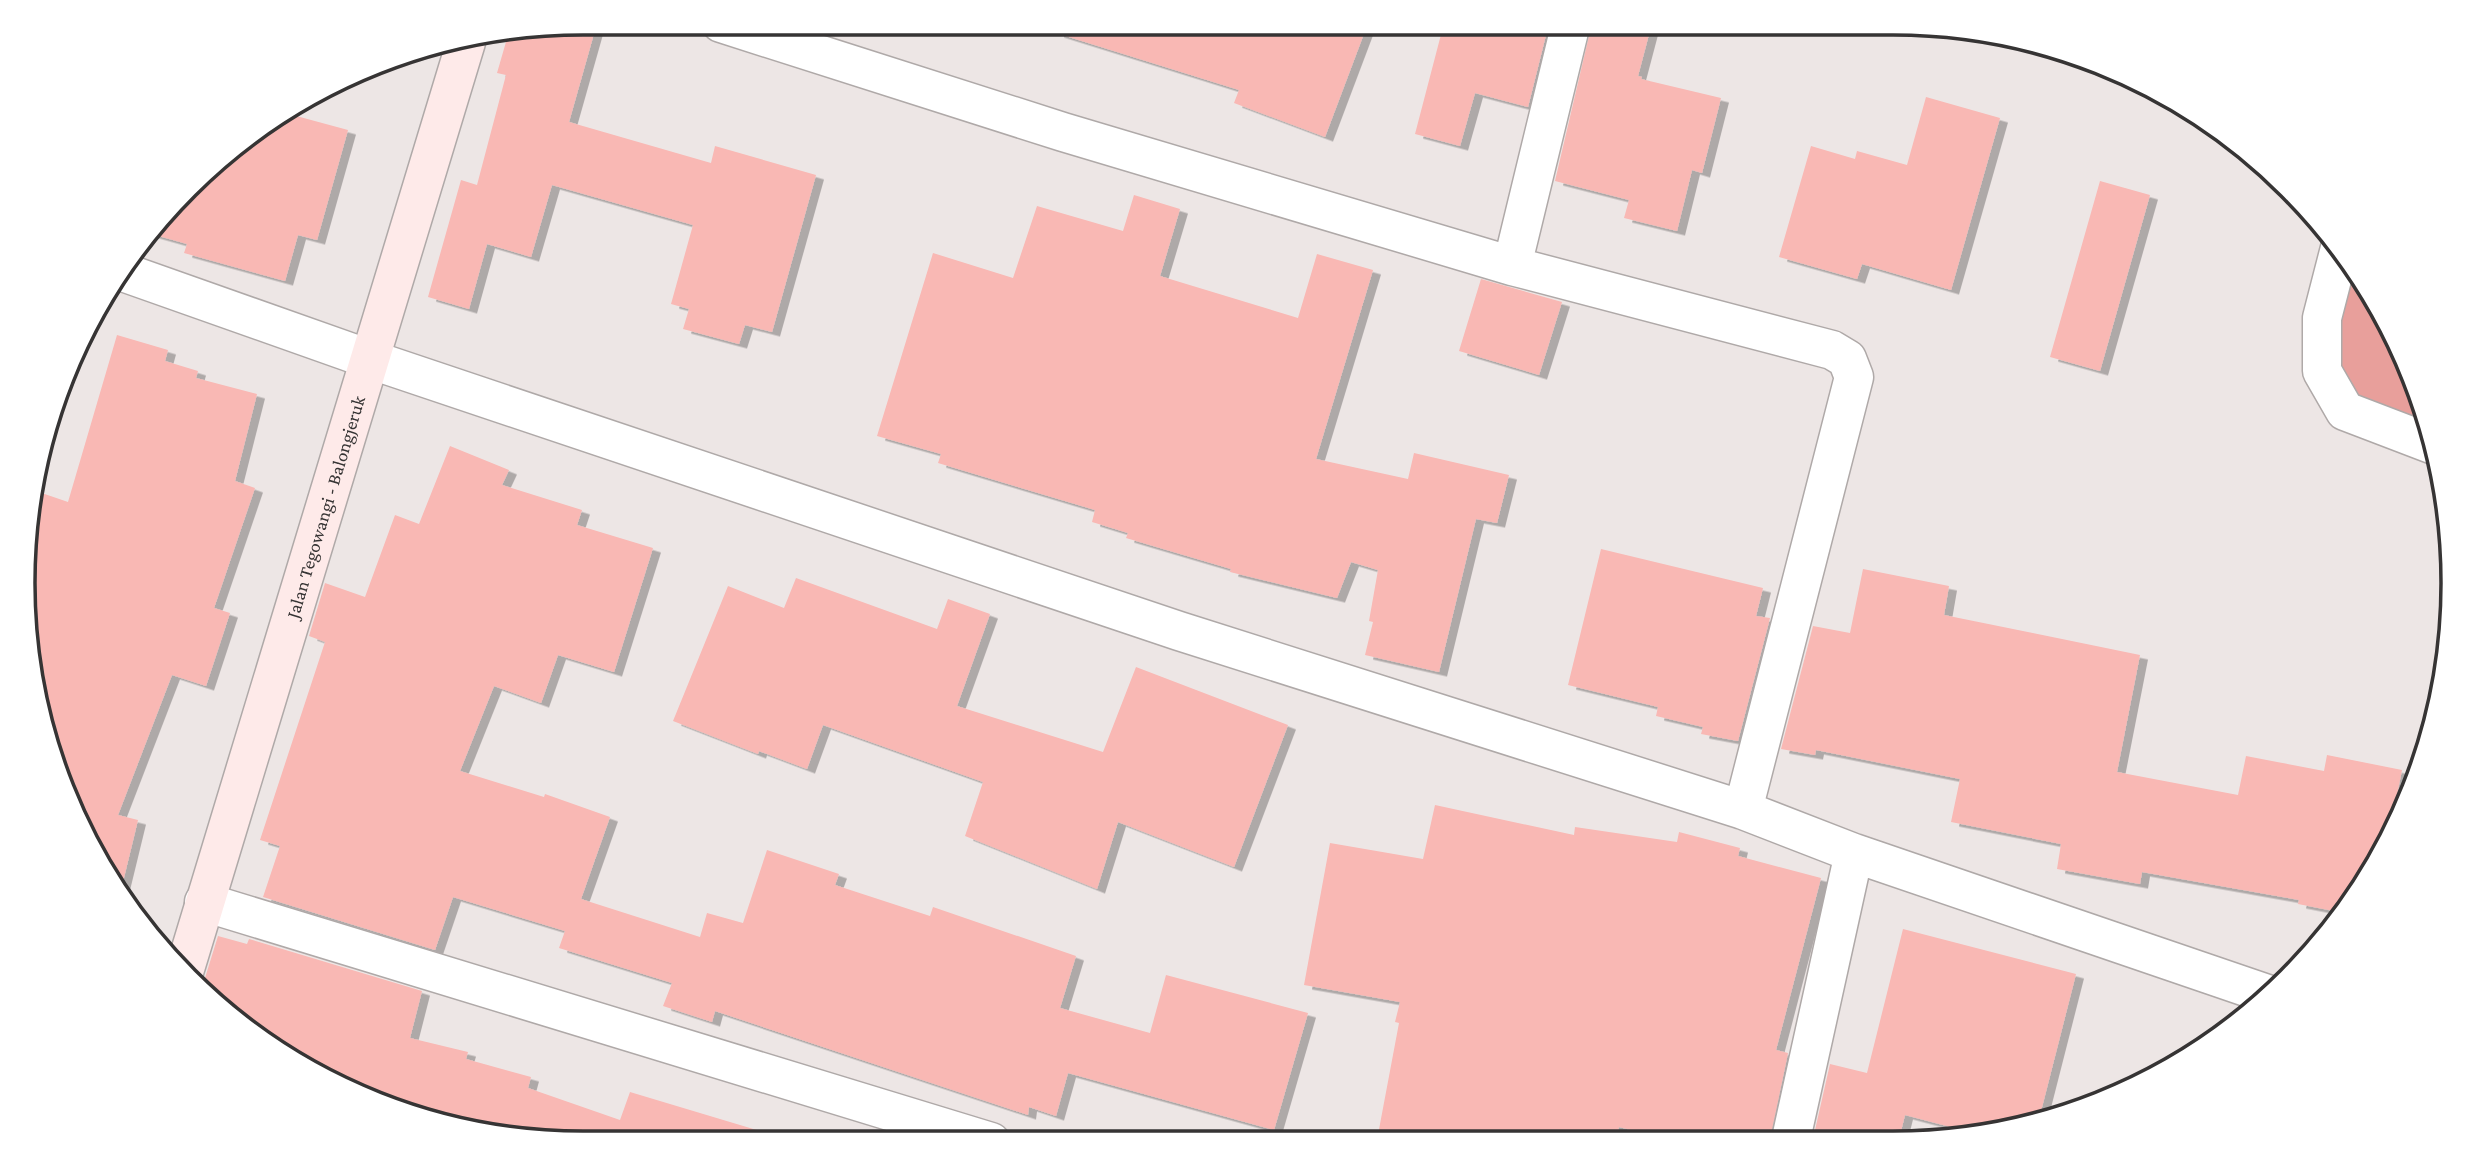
<svg xmlns="http://www.w3.org/2000/svg" width="2476" height="1166" font-family="'Crimson Pro',serif">
<style>
.green{fill:#e89f9b}
.building{fill:#f9b8b4;filter:url(#shadow)}
.lines{fill:none;stroke-linecap:round;stroke-linejoin:round}
.street-casing{stroke:#afa9a8;stroke-width:41}
.secondary-casing{stroke:#afa9a8;stroke-width:41}
.street{stroke:#fff;stroke-width:38}
.secondary{stroke:#feeae9;stroke-width:38}
.labels{text-anchor:middle;stroke-width:7;stroke-linejoin:round;paint-order:stroke}
.street-label{font-size:19px;fill:#363434;stroke:#fff}
.rim{fill:none;stroke:#363434;stroke-width:3.5}
</style>
<defs>
<filter id="shadow"><feDropShadow dx="8" dy="4.5" stdDeviation="0" flood-color="#0004"/></filter>
</defs>
<rect width="100%" height="100%" fill="#ede6e5"/>
<path class="green" d="M 2350,261 L 2359,272 L 2411,369 L 2431,435 L 2364,412 L 2333,374 Z"/>
<path class="building" d="M 583,23 L 597,23 L 569,122 L 711,163 L 715,146 L 816,175 L 772,332 L 745,325 L 739,344 L 683,329 L 689,309 L 671,304 L 693,225 L 552,185 L 531,257 L 487,244 L 469,309 L 428,297 L 461,180 L 477,185 L 506,75 L 497,73 L 508,35 Z
M 1057,23 L 1368,23 L 1325,137 L 1234,103 L 1239,90 L 1056,33 Z
M 1444,23 L 1549,23 L 1528,107 L 1475,93 L 1460,146 L 1415,134 Z
M 1592,23 L 1652,23 L 1638,76 L 1642,77 L 1641,79 L 1721,98 L 1702,173 L 1692,170 L 1677,231 L 1624,218 L 1629,200 L 1555,181 Z
M 1926,97 L 2000,118 L 1951,290 L 1862,264 L 1857,279 L 1779,257 L 1811,146 L 1855,159 L 1857,151 L 1907,165 Z
M 289,114 L 348,130 L 317,240 L 298,235 L 285,281 L 184,253 L 187,244 L 148,233 L 162,213 L 242,139 Z
M 2100,181 L 2150,195 L 2100,371 L 2050,357 Z
M 1134,195 L 1180,209 L 1160,276 L 1298,318 L 1317,254 L 1373,270 L 1316,459 L 1408,479 L 1414,453 L 1509,475 L 1497,523 L 1476,519 L 1439,672 L 1365,655 L 1373,622 L 1369,621 L 1378,570 L 1351,562 L 1337,598 L 1230,572 L 1231,569 L 1126,538 L 1128,533 L 1092,522 L 1095,510 L 938,463 L 941,454 L 877,436 L 933,253 L 1013,278 L 1037,206 L 1123,231 Z
M 1481,279 L 1562,302 L 1539,375 L 1459,351 Z
M 117,335 L 168,350 L 165,361 L 198,371 L 196,378 L 257,394 L 235,481 L 255,488 L 214,608 L 230,613 L 206,686 L 172,675 L 118,815 L 138,820 L 120,894 L 81,831 L 28,656 L 33,490 L 68,502 Z
M 450,446 L 509,470 L 502,485 L 582,510 L 577,525 L 653,548 L 614,672 L 558,655 L 541,703 L 494,686 L 460,771 L 544,797 L 545,794 L 610,817 L 581,899 L 700,937 L 707,913 L 743,923 L 767,850 L 839,874 L 835,885 L 930,916 L 933,907 L 1076,956 L 1060,1008 L 1150,1033 L 1166,975 L 1308,1013 L 1274,1130 L 1068,1073 L 1056,1116 L 1029,1107 L 1028,1115 L 715,1011 L 712,1022 L 663,1006 L 672,983 L 559,948 L 565,931 L 453,897 L 435,950 L 263,897 L 280,846 L 260,840 L 325,642 L 309,636 L 325,583 L 365,597 L 395,515 L 419,524 Z
M 1601,549 L 1763,588 L 1756,616 L 1770,618 L 1738,741 L 1701,734 L 1703,727 L 1656,716 L 1658,707 L 1568,685 Z
M 1863,569 L 1949,586 L 1944,615 L 2140,655 L 2117,772 L 2238,795 L 2246,756 L 2324,771 L 2327,755 L 2402,770 L 2389,834 L 2344,913 L 2298,904 L 2299,900 L 2142,872 L 2140,884 L 2057,869 L 2061,844 L 1951,822 L 1960,779 L 1816,750 L 1815,755 L 1781,749 L 1813,626 L 1850,633 Z
M 796,578 L 937,629 L 948,599 L 990,614 L 957,706 L 1103,752 L 1136,667 L 1288,725 L 1234,867 L 1118,822 L 1097,889 L 965,836 L 983,782 L 823,725 L 807,769 L 759,751 L 758,754 L 673,721 L 728,586 L 784,608 Z
M 1435,805 L 1574,835 L 1575,827 L 1677,842 L 1679,832 L 1740,848 L 1738,856 L 1821,878 L 1776,1050 L 1788,1053 L 1770,1139 L 1667,1139 L 1619,1127 L 1616,1140 L 1377,1140 L 1399,1023 L 1395,1022 L 1400,1002 L 1304,985 L 1330,843 L 1423,859 Z
M 1903,929 L 2076,974 L 2039,1119 L 1981,1135 L 1905,1115 L 1899,1139 L 1813,1139 L 1830,1064 L 1867,1073 Z
M 218,936 L 247,944 L 249,939 L 422,991 L 410,1038 L 468,1052 L 466,1059 L 531,1077 L 528,1088 L 620,1120 L 630,1092 L 760,1131 L 759,1143 L 583,1143 L 473,1132 L 368,1100 L 213,1004 L 199,988 L 205,978 Z"/>
<g class="lines">
<defs>
<path id="street" d="M 721,23 L 1063,132 L 1512,266 L 1832,350 L 1847,359 L 1854,377 L 1743,810
M 2340,248 L 2322,318 L 2322,371 L 2345,411 L 2434,445
M 1512,266 L 1571,23
M 120,271 L 369,359 L 1179,631 L 1743,810 L 1854,853 L 2267,994
M 204,902 L 991,1142
M 1791,1139 L 1854,853"/>
<g id="secondary">
<path id="s1" d="M 184,972 L 466,42"/>
</g>
</defs>
<use href="#street" class="street-casing"/>
<use href="#secondary" class="secondary-casing"/>
<use href="#street" class="street"/>
<use href="#secondary" class="secondary"/>
</g>
<g class="labels">
<g class="street-label">
<text dy="7" stroke="none"><textPath href="#s1" startOffset="486">Jalan Tegowangi - Balongjeruk</textPath></text>
</g>
</g>
<path d="M0 0H2476V1166H0ZM583 35H1893A548 548 0 0 1 2441 583V583A548 548 0 0 1 1893 1131H583A548 548 0 0 1 35 583V583A548 548 0 0 1 583 35Z" fill="#fff" fill-rule="evenodd"/>
<path class="rim" d="M583 35H1893A548 548 0 0 1 2441 583V583A548 548 0 0 1 1893 1131H583A548 548 0 0 1 35 583V583A548 548 0 0 1 583 35Z"/>
</svg>
